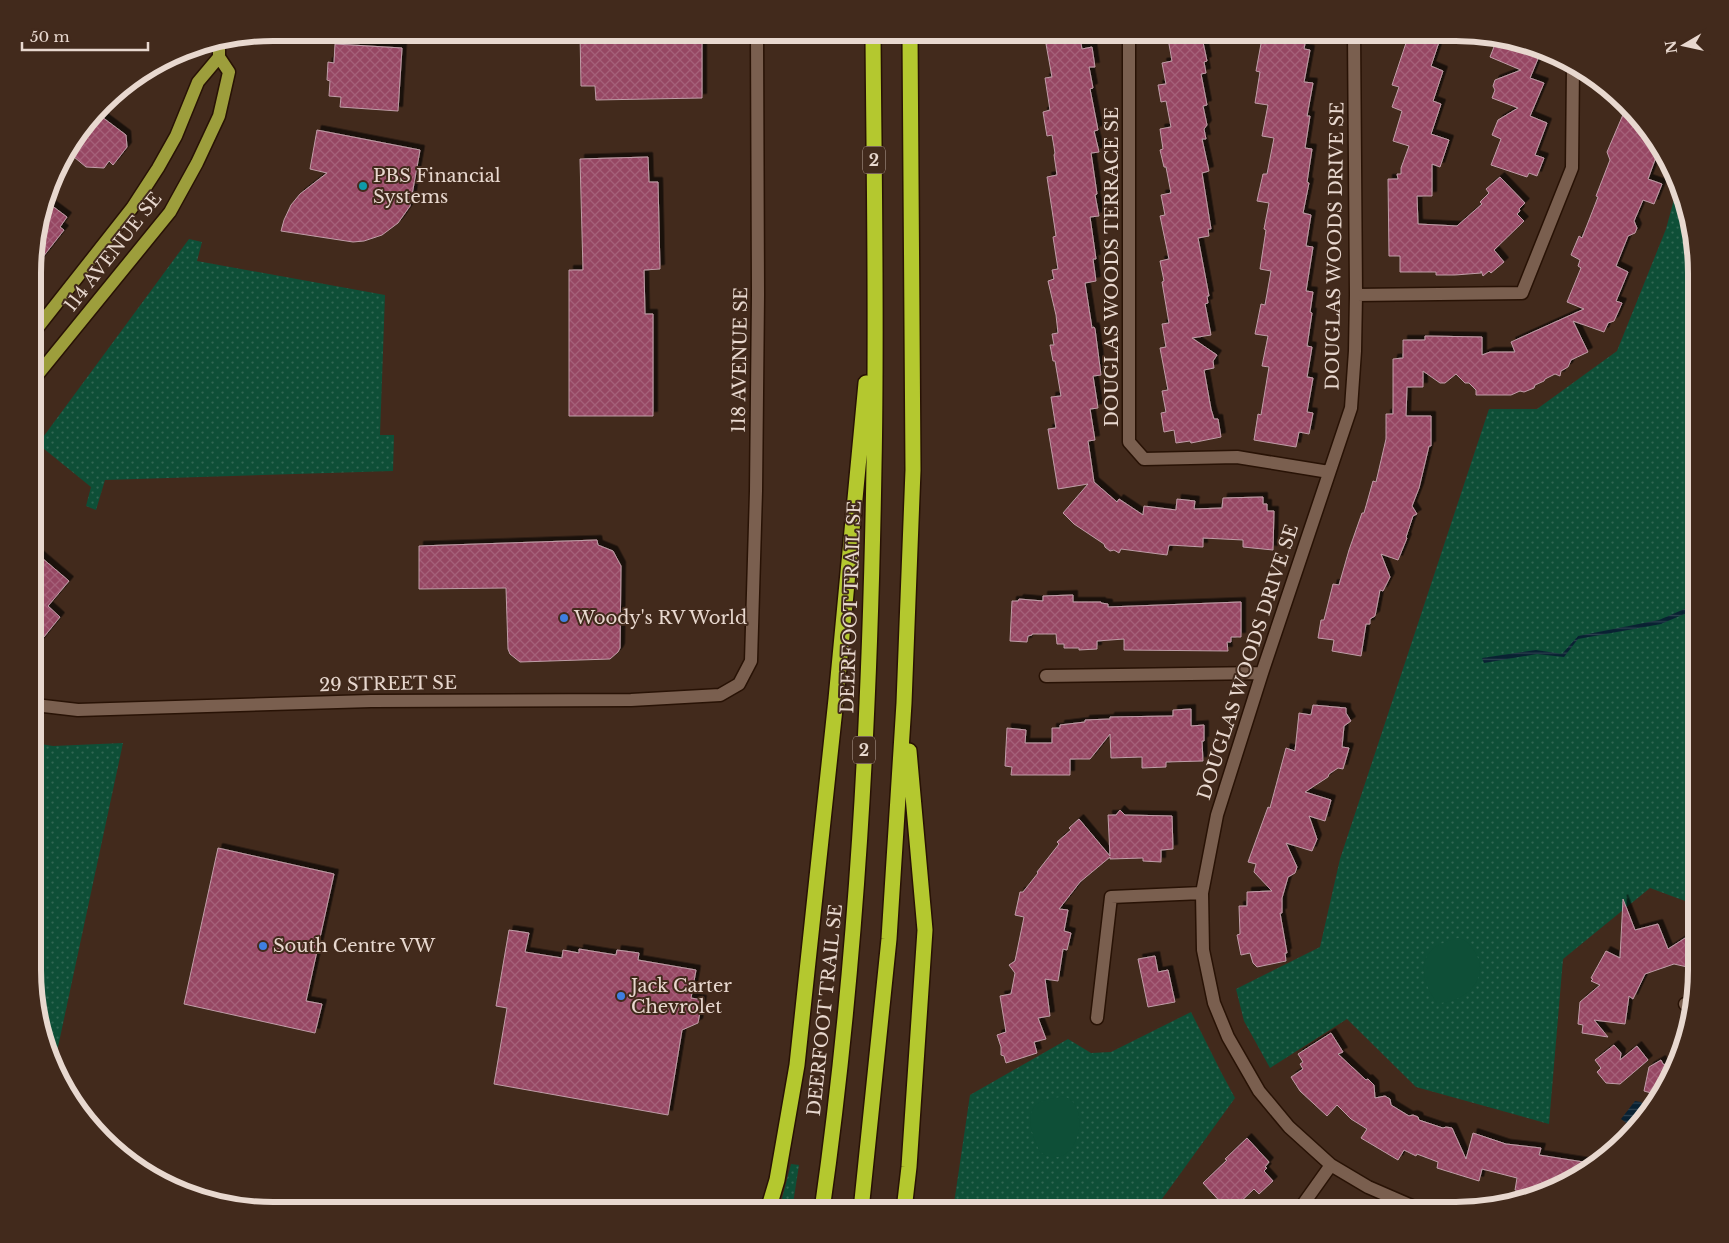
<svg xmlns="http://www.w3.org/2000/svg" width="1729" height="1243" font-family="'Libre Baskerville',serif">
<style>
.grass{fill:url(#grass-dots)}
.pitch{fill:#0e4f37}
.water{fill:url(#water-rules)}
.building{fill:url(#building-cross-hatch);stroke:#bf9da7;filter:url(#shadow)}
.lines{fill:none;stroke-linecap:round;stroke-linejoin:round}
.minor-casing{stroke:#281205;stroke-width:15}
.major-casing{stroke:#281205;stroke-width:15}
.highway-casing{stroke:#281205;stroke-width:18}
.minor{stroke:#7a5f4f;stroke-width:12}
.major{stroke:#9d9e3c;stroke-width:12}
.highway{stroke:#b4c82f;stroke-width:15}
.culture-dot{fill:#0f9aa8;stroke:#422a1c;stroke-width:2}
.shop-dot{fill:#3f7fe0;stroke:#422a1c;stroke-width:2}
.labels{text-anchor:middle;stroke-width:4;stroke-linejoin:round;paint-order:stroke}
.shield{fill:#422a1c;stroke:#b6a499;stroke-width:1}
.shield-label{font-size:16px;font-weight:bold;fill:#e8d8cf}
.poi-label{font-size:18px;fill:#e8d8cf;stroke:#422a1c;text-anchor:start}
.street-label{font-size:18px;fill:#e8d8cf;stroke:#422a1c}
.rim{fill:none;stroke:#e8d8cf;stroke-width:6}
</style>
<defs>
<pattern id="grass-dots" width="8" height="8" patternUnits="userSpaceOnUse" patternTransform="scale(1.25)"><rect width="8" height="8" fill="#0e4f37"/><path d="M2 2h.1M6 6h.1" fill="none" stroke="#316853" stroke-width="1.8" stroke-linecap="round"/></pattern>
<pattern id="water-rules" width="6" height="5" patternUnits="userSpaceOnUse" patternTransform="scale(1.25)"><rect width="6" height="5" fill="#092132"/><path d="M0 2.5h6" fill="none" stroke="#2d404f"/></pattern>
<pattern id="building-cross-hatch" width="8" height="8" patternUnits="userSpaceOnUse" patternTransform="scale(1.25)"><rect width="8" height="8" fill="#964764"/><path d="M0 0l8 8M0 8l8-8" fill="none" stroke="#a56179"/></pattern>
<filter id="shadow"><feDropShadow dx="4.5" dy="-4.5" stdDeviation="0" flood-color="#0009"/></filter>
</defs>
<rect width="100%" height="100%" fill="#422a1c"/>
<path class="grass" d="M 1677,188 L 1696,258 L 1696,905 L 1650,888 L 1563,959 L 1549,1124 L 1416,1087 L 1347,1019 L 1270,1068 L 1244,1021 L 1236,989 L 1320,947 L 1340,859 L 1489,409 L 1537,409 L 1617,351 L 1666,229 Z
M 189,239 L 202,242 L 197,261 L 385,295 L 380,435 L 394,435 L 393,471 L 105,480 L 96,510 L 86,506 L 91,487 L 38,444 Z
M 35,743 L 53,746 L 123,743 L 55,1061 L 35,1001 Z
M 1191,1012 L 1221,1072 L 1235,1098 L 1154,1210 L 953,1210 L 970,1095 L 1068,1039 L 1091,1053 L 1111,1052 Z
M 791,1164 L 799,1165 L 792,1210 L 779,1210 Z"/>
<path class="pitch" d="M 1458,938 C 1467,940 1470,945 1475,952 C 1492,979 1463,1004 1437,1003 C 1427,989 1417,967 1430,952 C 1436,944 1448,941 1458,938 Z
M 1064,1096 C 1067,1098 1072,1100 1074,1103 C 1086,1120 1077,1161 1051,1157 C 1047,1156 1043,1154 1040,1152 C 1034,1139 1023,1116 1037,1104 C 1044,1099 1056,1098 1064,1096 Z"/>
<path class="water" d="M 1696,604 L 1696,609 L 1661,624 L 1578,639 L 1564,657 L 1537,654 L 1484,663 L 1482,658 L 1536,650 L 1562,654 L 1578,636 L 1659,620 Z
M 1635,1101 L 1641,1102 L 1643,1104 L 1643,1110 L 1638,1113 L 1629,1125 L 1621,1119 Z"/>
<path class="building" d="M 580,33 L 664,33 L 664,35 L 702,35 L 702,98 L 596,100 L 595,86 L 581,86 Z
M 1050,33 L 1079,33 L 1082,49 L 1092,47 L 1095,67 L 1089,67 L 1093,88 L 1090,89 L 1098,130 L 1094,131 L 1099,152 L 1091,153 L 1097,194 L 1095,195 L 1099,216 L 1090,217 L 1096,259 L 1093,259 L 1096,281 L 1085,283 L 1092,328 L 1094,327 L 1095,329 L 1101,375 L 1093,376 L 1098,408 L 1090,409 L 1095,440 L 1088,441 L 1094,482 L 1117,502 L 1119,499 L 1143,515 L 1144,506 L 1176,510 L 1177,499 L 1195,501 L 1194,509 L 1222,508 L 1223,498 L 1263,497 L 1263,504 L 1267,504 L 1267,511 L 1274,511 L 1273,550 L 1243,547 L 1243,540 L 1203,538 L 1203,547 L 1169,545 L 1167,555 L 1121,549 L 1119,553 L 1114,550 L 1110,551 L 1105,547 L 1104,544 L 1074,524 L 1063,513 L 1088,484 L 1058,489 L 1048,429 L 1056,428 L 1051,397 L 1061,396 L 1055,361 L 1053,361 L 1050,345 L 1054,345 L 1052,334 L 1058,333 L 1056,315 L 1048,281 L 1054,279 L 1052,270 L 1058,269 L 1053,237 L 1056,236 L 1047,177 L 1057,175 L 1054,155 L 1055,153 L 1052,135 L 1047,136 L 1043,112 L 1050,110 L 1045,78 L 1052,77 L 1046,44 L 1051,43 Z
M 1167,33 L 1201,33 L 1207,61 L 1204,62 L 1206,73 L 1201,74 L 1207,105 L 1203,106 L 1207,125 L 1204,129 L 1206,139 L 1202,139 L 1209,171 L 1202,173 L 1211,229 L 1208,229 L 1209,236 L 1198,238 L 1209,296 L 1207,296 L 1208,303 L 1205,304 L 1211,335 L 1192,338 L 1217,355 L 1213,361 L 1214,368 L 1204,370 L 1211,409 L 1214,419 L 1218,419 L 1221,437 L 1191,443 L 1190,441 L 1176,443 L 1174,430 L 1164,432 L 1161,413 L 1166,412 L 1162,391 L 1168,390 L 1160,348 L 1166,347 L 1162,324 L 1169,323 L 1162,282 L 1164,281 L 1160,261 L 1169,259 L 1160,216 L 1165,215 L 1161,195 L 1171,193 L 1166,167 L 1164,167 L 1160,150 L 1163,149 L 1160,129 L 1171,127 L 1166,101 L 1161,102 L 1158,85 L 1166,84 L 1162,63 L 1172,61 Z
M 1263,33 L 1307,33 L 1304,49 L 1310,50 L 1304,82 L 1313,83 L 1307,116 L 1310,116 L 1305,148 L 1312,149 L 1307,182 L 1309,183 L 1303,213 L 1311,215 L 1306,246 L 1313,247 L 1306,291 L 1313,292 L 1310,312 L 1312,313 L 1307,346 L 1312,347 L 1307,377 L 1313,378 L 1307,412 L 1313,413 L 1309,434 L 1299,432 L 1296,447 L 1254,440 L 1258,414 L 1261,415 L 1269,367 L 1262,366 L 1268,336 L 1255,334 L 1261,304 L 1265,305 L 1271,271 L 1260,269 L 1266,230 L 1264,229 L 1269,203 L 1257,201 L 1263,174 L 1267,174 L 1274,138 L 1262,136 L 1268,105 L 1255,103 L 1260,72 L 1256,71 Z
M 1383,33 L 1432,33 L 1441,36 L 1431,66 L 1443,71 L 1433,101 L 1441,104 L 1431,134 L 1449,140 L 1440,167 L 1432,164 L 1432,196 L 1417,196 L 1418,224 L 1457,226 L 1482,204 L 1480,202 L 1489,193 L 1486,189 L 1500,177 L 1525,203 L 1519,209 L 1520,211 L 1517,214 L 1524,221 L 1494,250 L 1504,262 L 1491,273 L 1489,271 L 1483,276 L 1481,271 L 1481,273 L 1455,275 L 1436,275 L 1436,272 L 1400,272 L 1400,256 L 1389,256 L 1388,179 L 1398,179 L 1397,174 L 1401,174 L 1401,168 L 1409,146 L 1393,141 L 1402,111 L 1392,107 L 1399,87 L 1392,85 L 1406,43 L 1382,36 Z
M 1497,39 L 1542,49 L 1530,78 L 1544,83 L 1530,116 L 1547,123 L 1535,155 L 1544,158 L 1537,176 L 1529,173 L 1527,177 L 1491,165 L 1501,139 L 1492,135 L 1498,120 L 1518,108 L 1492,98 L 1495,90 L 1493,86 L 1495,80 L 1521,70 L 1490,57 Z
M 335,44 L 402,48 L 398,111 L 340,107 L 341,97 L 329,96 L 330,81 L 327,80 L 328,62 L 334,63 Z
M 1625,110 L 1647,137 L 1656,157 L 1648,179 L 1662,184 L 1654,204 L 1643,200 L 1634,221 L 1637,228 L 1635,233 L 1628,236 L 1616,266 L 1628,272 L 1616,301 L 1622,303 L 1614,321 L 1608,323 L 1604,332 L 1573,321 L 1588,352 L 1571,360 L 1568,367 L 1561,371 L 1560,376 L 1555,374 L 1545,379 L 1544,381 L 1535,385 L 1534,388 L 1524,392 L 1520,391 L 1511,395 L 1476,395 L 1476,390 L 1469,383 L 1465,383 L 1456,374 L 1445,383 L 1440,383 L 1423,371 L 1423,387 L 1407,387 L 1406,416 L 1431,416 L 1431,446 L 1429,446 L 1419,488 L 1412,506 L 1417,514 L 1413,516 L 1406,537 L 1407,538 L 1398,560 L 1381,554 L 1390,577 L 1383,591 L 1380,590 L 1375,616 L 1370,619 L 1370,624 L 1366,624 L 1361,656 L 1332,651 L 1334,640 L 1318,638 L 1321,620 L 1324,620 L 1333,584 L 1339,585 L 1349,550 L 1362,513 L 1364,513 L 1373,481 L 1376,482 L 1386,439 L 1386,414 L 1393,414 L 1393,359 L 1403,358 L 1403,340 L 1425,340 L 1425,336 L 1482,337 L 1482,355 L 1490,352 L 1515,352 L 1511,342 L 1584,309 L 1567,302 L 1581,268 L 1578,266 L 1580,260 L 1571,255 L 1579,236 L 1582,238 L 1598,197 L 1596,196 L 1610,160 L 1607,152 Z
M 98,114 L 126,135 L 127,147 L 113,165 L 109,161 L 104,168 L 86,167 L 68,152 Z
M 317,130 L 420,150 L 410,206 L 398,223 L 382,235 L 364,241 L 353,242 L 281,231 L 284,220 L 291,205 L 300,194 L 327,173 L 310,169 Z
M 648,157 L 649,182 L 658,182 L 660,269 L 644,270 L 645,314 L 653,314 L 653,416 L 569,416 L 569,270 L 583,270 L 580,159 Z
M 47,202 L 67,217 L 60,227 L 64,230 L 35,267 L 35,242 Z
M 597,540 L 598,545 L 613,551 L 621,566 L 620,648 L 618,652 L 610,659 L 520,662 L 510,654 L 508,649 L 506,588 L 419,589 L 419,546 Z
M 35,552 L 69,581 L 48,606 L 60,617 L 35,648 Z
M 1073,595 L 1073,602 L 1101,602 L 1101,603 L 1108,604 L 1108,607 L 1241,602 L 1241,637 L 1231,637 L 1231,642 L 1227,642 L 1228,651 L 1124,650 L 1124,639 L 1097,641 L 1097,649 L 1079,650 L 1079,648 L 1064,648 L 1064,644 L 1057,644 L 1056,634 L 1032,634 L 1032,635 L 1028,636 L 1027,642 L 1010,641 L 1012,601 L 1018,601 L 1019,599 L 1043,601 L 1043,596 Z
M 1313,705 L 1346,708 L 1346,713 L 1351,721 L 1344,726 L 1342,747 L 1349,748 L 1343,769 L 1338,768 L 1329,774 L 1328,777 L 1305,792 L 1331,800 L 1325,821 L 1309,816 L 1317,839 L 1312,851 L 1286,843 L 1297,867 L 1295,873 L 1288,877 L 1282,898 L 1282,913 L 1280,913 L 1287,953 L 1285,953 L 1286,961 L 1257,967 L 1253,963 L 1250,953 L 1241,955 L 1237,935 L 1240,934 L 1239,906 L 1247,906 L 1247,892 L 1272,891 L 1254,872 L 1256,864 L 1248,862 L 1268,807 L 1270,808 L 1286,748 L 1295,751 L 1299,713 L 1311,715 Z
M 1191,709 L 1191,726 L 1204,725 L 1204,741 L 1202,741 L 1203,761 L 1166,762 L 1166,767 L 1142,768 L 1142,757 L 1111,758 L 1110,734 L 1090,759 L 1070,759 L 1070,775 L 1011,775 L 1012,767 L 1005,766 L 1007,728 L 1026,730 L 1025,743 L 1052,743 L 1052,728 L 1060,728 L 1060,725 L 1085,722 L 1085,720 L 1110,719 L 1110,717 L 1173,716 L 1173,710 Z
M 1120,810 L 1125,815 L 1172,816 L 1173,849 L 1161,850 L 1161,862 L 1143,861 L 1143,858 L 1110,859 L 1110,857 L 1080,882 L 1059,909 L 1068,910 L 1064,931 L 1071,933 L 1067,950 L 1063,949 L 1058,981 L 1045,979 L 1050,1016 L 1038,1018 L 1046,1039 L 1034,1042 L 1037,1053 L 1006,1063 L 1004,1056 L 1001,1055 L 1001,1047 L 997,1035 L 1006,1032 L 1000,996 L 1011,994 L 1015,973 L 1009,965 L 1015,961 L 1024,917 L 1015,915 L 1020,892 L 1023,892 L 1038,873 L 1037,872 L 1059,844 L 1057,842 L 1071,830 L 1069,828 L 1079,819 L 1110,856 L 1108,815 L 1116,815 Z
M 218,848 L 334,874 L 306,1001 L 322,1004 L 315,1033 L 184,1004 Z
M 1623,899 L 1635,930 L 1658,924 L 1668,949 L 1696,931 L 1696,969 L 1674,964 L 1645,974 L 1633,999 L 1629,996 L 1625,1024 L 1594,1020 L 1608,1037 L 1582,1033 L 1583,1025 L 1578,1024 L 1580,1002 L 1600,985 L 1591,981 L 1593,979 L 1591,978 L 1606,951 L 1620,958 Z
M 509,930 L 529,933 L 525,952 L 562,958 L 563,950 L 579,953 L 579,949 L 616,955 L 617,950 L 639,953 L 638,960 L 696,970 L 691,998 L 702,1000 L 698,1023 L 682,1030 L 668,1115 L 494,1084 L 507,1008 L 496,1006 Z
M 1155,956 L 1158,972 L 1168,970 L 1175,1002 L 1148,1007 L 1138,959 Z
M 1331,1033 L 1343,1052 L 1338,1054 L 1366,1080 L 1368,1079 L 1374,1085 L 1375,1098 L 1385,1096 L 1390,1099 L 1391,1105 L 1409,1116 L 1413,1115 L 1418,1117 L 1419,1120 L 1443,1128 L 1446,1127 L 1452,1128 L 1466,1159 L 1473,1133 L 1506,1144 L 1541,1148 L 1539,1155 L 1590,1163 L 1562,1186 L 1531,1193 L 1515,1190 L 1517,1178 L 1482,1169 L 1479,1181 L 1437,1168 L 1438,1162 L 1417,1154 L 1416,1156 L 1404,1150 L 1398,1160 L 1361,1138 L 1367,1129 L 1351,1119 L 1337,1105 L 1327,1116 L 1300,1091 L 1291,1077 L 1303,1069 L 1300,1064 L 1303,1062 L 1298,1054 Z
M 1614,1045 L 1621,1053 L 1620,1060 L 1637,1046 L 1648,1060 L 1620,1084 L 1606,1083 L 1597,1072 L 1601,1068 L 1595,1060 Z
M 1661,1060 L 1663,1064 L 1673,1067 L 1658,1095 L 1644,1091 L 1649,1067 Z
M 1247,1138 L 1269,1162 L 1265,1167 L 1267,1168 L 1264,1171 L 1273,1181 L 1259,1194 L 1254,1189 L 1235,1207 L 1230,1202 L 1225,1207 L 1203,1183 L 1227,1160 L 1225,1159 Z"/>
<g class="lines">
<defs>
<path id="minor" d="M 1129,33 L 1129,442 L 1144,459 L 1237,457 L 1329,472
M 1354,33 L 1356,295 L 1355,351 L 1351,408 L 1262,673 L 1217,815 L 1202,893 L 1203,950 L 1214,1003 L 1228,1037 L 1259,1091 L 1289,1127 L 1331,1165 L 1368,1187 L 1421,1210
M 1356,295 L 1522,293 L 1572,168 L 1573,65
M 1046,676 L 1262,673
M 35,705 L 78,710 L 371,701 L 631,700 L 720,695 L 739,684 L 751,661 L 756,491 L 758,295 L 757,33
M 1685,1004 L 1692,1004
M 1097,1018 L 1111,897 L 1202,893
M 1299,1210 L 1331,1165"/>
<path id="major" d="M 35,331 L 132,208 L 158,168 L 176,136 L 198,82 L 219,57
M 35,378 L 170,212 L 197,163 L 219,116 L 229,72 L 219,57 L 219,43"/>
<path id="highway" d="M 768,1210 L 777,1180 L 797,1065 L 836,699 L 866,383
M 822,1210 C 857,964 870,714 874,466 C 877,321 874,177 873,33
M 861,1210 L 889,939 L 904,703 L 913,470 L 910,33
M 904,1210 L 909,1167 L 925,930 L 909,751"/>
</defs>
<use href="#minor" class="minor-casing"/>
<use href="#major" class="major-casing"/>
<use href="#highway" class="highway-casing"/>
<use href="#minor" class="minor"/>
<use href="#major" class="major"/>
<use href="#highway" class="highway"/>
</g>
<circle class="culture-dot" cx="363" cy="186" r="5"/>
<g class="shop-dot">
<circle cx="564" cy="618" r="5"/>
<circle cx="263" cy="946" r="5"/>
<circle cx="621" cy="996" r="5"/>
</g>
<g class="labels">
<g class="shield">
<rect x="863" y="146.5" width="22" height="27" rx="4"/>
<rect x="853" y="736.5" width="22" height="27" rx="4"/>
</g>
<g class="shield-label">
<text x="874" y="166">2</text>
<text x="864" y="756">2</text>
</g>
<g class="poi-label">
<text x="373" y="182">PBS Financial<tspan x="373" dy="21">Systems</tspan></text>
<text x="574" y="624">Woody's RV World</text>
<text x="273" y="952">South Centre VW</text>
<text x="631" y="992">Jack Carter<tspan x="631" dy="21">Chevrolet</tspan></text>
</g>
<g class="street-label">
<text transform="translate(1335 246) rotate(-89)" y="6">DOUGLAS WOODS DRIVE SE</text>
<text transform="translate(113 252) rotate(-52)" y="6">114 AVENUE SE</text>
<text transform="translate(1112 267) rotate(-90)" y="6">DOUGLAS WOODS TERRACE SE</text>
<text transform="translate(740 360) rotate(-89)" y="6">118 AVENUE SE</text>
<text transform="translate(851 607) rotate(-88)" y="6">DEERFOOT TRAIL SE</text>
<text transform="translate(1248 662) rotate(-72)" y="6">DOUGLAS WOODS DRIVE SE</text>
<text transform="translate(388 684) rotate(-1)" y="6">29 STREET SE</text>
<text transform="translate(825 1010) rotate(-84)" y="6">DEERFOOT TRAIL SE</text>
</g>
</g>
<path d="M0 0H1729V1243H0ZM273 41H1456A232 232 0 0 1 1688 273V970A232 232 0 0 1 1456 1202H273A232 232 0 0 1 41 970V273A232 232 0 0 1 273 41Z" fill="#422a1c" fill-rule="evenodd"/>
<path class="rim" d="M273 41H1456A232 232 0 0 1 1688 273V970A232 232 0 0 1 1456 1202H273A232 232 0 0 1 41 970V273A232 232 0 0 1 273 41Z"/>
<g transform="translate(1684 45) rotate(261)" stroke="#422a1c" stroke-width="4" paint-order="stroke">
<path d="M0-4L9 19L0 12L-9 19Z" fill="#e8d8cf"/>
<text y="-8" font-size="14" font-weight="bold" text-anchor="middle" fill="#e8d8cf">N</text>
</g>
<path d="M22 42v8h126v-8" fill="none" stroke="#e8d8cf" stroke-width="2.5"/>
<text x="30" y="42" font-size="15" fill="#e8d8cf" stroke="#422a1c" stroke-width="4" paint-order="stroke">50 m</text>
</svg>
